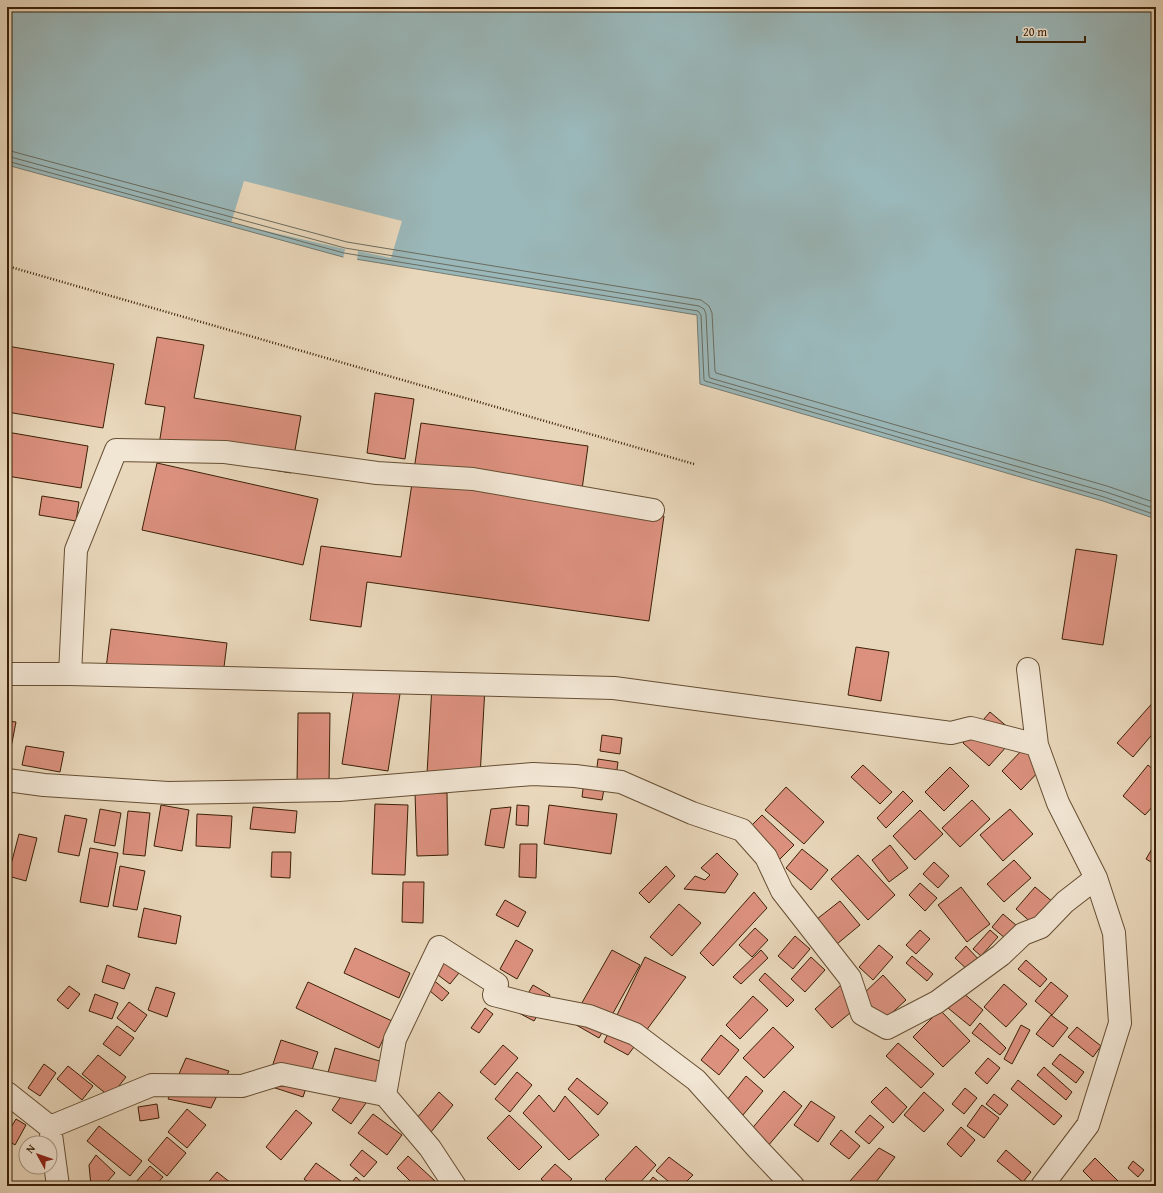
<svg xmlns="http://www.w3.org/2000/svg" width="1163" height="1193" font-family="'Gentium Book Plus',serif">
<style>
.water{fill:#9ab7b9;stroke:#747b71}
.pier{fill:#e9d7bb}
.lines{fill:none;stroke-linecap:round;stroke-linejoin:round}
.shore{stroke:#6a6c5f;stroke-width:1}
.building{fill:#dc917f;stroke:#3b2005}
.street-casing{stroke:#664e32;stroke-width:24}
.path{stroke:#3b2005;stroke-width:2.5;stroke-dasharray:1 2;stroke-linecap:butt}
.street{stroke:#f1e5d3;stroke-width:22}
</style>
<rect width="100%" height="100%" fill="#e9d7bb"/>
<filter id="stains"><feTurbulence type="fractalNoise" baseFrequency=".005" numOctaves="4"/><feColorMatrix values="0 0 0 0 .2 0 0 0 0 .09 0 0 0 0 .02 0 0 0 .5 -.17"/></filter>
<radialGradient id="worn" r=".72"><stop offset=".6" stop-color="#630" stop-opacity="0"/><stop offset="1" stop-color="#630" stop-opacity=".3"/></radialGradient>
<path class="water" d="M 7,7 L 1156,7 L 1156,519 L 1103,501 L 700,384 L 697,315 L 343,257 L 7,165 Z"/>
<path class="pier" d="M 244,181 L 402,221 L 391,258 L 358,251 L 357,261 L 343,259 L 345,249 L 231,223 Z"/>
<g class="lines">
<path class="shore" d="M 7,150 L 347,242 L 701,300 L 709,306 L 712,313 L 715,371 L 716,373 L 1107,486 L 1156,503
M 7,156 L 345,248 L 699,306 L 704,309 L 706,314 L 709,376 L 710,378 L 1106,492 L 1156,509
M 7,161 L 344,253 L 698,311 L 701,315 L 704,380 L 705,381 L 1104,497 L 1156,515"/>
</g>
<path class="building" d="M 157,337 L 204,345 L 194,398 L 301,416 L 291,473 L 158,451 L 165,407 L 145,404 Z
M 7,346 L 114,364 L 103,428 L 7,412 Z
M 375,393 L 414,399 L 405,459 L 367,453 Z
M 421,423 L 588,446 L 580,504 L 664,516 L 649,621 L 367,582 L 361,627 L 310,620 L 321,546 L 401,557 Z
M 7,432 L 88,446 L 81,488 L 7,476 Z
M 157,463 L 318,499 L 303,565 L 142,530 Z
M 42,496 L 79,502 L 76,521 L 39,515 Z
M 1076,549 L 1117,555 L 1103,645 L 1062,639 Z
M 111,629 L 227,643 L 222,683 L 106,668 Z
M 856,647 L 889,652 L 881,701 L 848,695 Z
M 356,674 L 402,681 L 388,771 L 342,764 Z
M 432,685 L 485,687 L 480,777 L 427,774 Z
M 1156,699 L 1156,730 L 1133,757 L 1117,743 Z
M 990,712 L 1017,735 L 989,766 L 963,743 Z
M 298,713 L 330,713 L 329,785 L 297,785 Z
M 7,721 L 16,722 L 9,758 L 7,758 Z
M 602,735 L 622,738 L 620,754 L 600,751 Z
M 26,746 L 64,752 L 60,772 L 22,765 Z
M 1025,747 L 1044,766 L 1021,790 L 1002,771 Z
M 598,759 L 618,762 L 616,777 L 596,775 Z
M 863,765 L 892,792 L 880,804 L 851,777 Z
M 1148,765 L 1156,772 L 1156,803 L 1145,815 L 1123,796 Z
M 950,767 L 969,786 L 944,811 L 925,792 Z
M 584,781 L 605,784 L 602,800 L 582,797 Z
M 786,787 L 824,822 L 804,844 L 765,810 Z
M 903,791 L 913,801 L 886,828 L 877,818 Z
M 415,793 L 447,793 L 448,855 L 417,856 Z
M 972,800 L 990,819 L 960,847 L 942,828 Z
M 375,804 L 408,805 L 405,875 L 372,874 Z
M 161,805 L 189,810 L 182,851 L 154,846 Z
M 517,805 L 529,806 L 528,826 L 516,825 Z
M 549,805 L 617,814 L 611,854 L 544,844 Z
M 253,807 L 297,811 L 295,833 L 250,829 Z
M 511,807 L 504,848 L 485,845 L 491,809 Z
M 100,809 L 121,813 L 115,846 L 94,842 Z
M 1010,809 L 1033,834 L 1003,861 L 980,835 Z
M 920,810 L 943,834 L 915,860 L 893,836 Z
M 128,811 L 150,813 L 145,856 L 123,854 Z
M 197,814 L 232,816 L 230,848 L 196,846 Z
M 65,815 L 87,819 L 79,856 L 58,852 Z
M 762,815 L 794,845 L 779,860 L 747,830 Z
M 19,834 L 37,838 L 26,881 L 8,876 Z
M 1156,842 L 1156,865 L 1146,859 Z
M 520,844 L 537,844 L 536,878 L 519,877 Z
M 890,845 L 908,868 L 889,882 L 872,860 Z
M 90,848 L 118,853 L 108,907 L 80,902 Z
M 802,849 L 828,870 L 811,890 L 786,868 Z
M 272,852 L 291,852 L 290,878 L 271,877 Z
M 717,853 L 738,874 L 725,893 L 684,889 L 695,876 L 705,880 L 710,875 L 701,868 Z
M 858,855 L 895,895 L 868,920 L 831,879 Z
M 1014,860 L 1031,878 L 1004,902 L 987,884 Z
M 934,862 L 949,876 L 938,888 L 923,874 Z
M 120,866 L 145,871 L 137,910 L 113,906 Z
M 666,866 L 675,876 L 649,903 L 639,893 Z
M 403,882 L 424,882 L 423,923 L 402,922 Z
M 920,883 L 937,898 L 925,911 L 909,895 Z
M 961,887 L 990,924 L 967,942 L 938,905 Z
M 1035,887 L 1054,903 L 1035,926 L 1016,909 Z
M 754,892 L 767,908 L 713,966 L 700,953 Z
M 505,900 L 526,912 L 518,927 L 496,915 Z
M 840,901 L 860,925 L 837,944 L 817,919 Z
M 679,904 L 701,923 L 672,956 L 650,937 Z
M 144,908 L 181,916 L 176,944 L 138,937 Z
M 1003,914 L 1017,926 L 1006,939 L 992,927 Z
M 755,928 L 768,940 L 752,957 L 739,945 Z
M 920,930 L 930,939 L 916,954 L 906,945 Z
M 990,930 L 998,937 L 981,956 L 973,949 Z
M 795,936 L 810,949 L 793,969 L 778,956 Z
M 516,940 L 533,950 L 517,979 L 500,969 Z
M 879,945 L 893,957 L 873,980 L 859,967 Z
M 966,946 L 982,963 L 972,974 L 955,958 Z
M 355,948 L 410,973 L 399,998 L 344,973 Z
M 612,950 L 640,965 L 599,1038 L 571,1022 Z
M 761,950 L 768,958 L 741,984 L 733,977 Z
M 444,952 L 463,968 L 450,984 L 430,969 Z
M 912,956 L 933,974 L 927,981 L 906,963 Z
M 645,957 L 686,977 L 628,1055 L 604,1042 Z
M 811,957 L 825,970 L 805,992 L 791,979 Z
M 1026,960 L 1047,979 L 1040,987 L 1018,969 Z
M 107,965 L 130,974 L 124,989 L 102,982 Z
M 765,973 L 794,1000 L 787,1007 L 759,980 Z
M 883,975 L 906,1000 L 883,1021 L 860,997 Z
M 431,978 L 449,993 L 442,1001 L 424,986 Z
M 308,982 L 392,1021 L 379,1048 L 296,1008 Z
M 1051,982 L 1068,996 L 1052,1015 L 1035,1001 Z
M 842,984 L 850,1013 L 832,1028 L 815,1009 Z
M 1004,984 L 1027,1004 L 1006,1027 L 984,1007 Z
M 533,985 L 550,995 L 534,1021 L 517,1012 Z
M 69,986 L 80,994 L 68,1009 L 57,1000 Z
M 156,987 L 175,993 L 167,1017 L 148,1010 Z
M 962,992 L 983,1010 L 970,1026 L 948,1008 Z
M 95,994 L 118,1003 L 112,1019 L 89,1011 Z
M 753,996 L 768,1010 L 740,1039 L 726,1025 Z
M 129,1002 L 147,1015 L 135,1032 L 117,1018 Z
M 485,1008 L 493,1014 L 479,1033 L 471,1028 Z
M 940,1010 L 970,1041 L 943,1067 L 913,1037 Z
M 1051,1015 L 1068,1028 L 1053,1047 L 1036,1034 Z
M 980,1023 L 1006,1048 L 1000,1055 L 972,1033 Z
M 1021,1025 L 1030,1030 L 1012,1064 L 1004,1059 Z
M 117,1026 L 134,1038 L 120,1056 L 103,1044 Z
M 773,1027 L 794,1047 L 764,1078 L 743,1058 Z
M 1077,1027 L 1101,1046 L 1093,1057 L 1068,1037 Z
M 721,1035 L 739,1050 L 719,1075 L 701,1060 Z
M 281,1040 L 318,1052 L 303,1097 L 266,1085 Z
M 898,1043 L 934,1074 L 921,1088 L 886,1056 Z
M 503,1045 L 518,1058 L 495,1085 L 480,1072 Z
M 335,1048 L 383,1062 L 375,1090 L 327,1076 Z
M 1060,1054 L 1084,1072 L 1076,1083 L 1052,1064 Z
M 98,1055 L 126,1077 L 110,1097 L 82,1074 Z
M 186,1058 L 229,1071 L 211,1108 L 168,1099 Z
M 988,1058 L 1000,1068 L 987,1084 L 975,1073 Z
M 44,1064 L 56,1073 L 40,1096 L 28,1088 Z
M 68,1066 L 93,1086 L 82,1100 L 57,1079 Z
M 1044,1067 L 1072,1092 L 1066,1100 L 1037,1075 Z
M 517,1072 L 532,1085 L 510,1112 L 495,1099 Z
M 746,1076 L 763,1091 L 743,1115 L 726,1101 Z
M 577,1078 L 608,1103 L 598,1115 L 568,1089 Z
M 1018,1080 L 1062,1116 L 1054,1125 L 1011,1089 Z
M 886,1087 L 907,1107 L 893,1123 L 871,1102 Z
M 965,1088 L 977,1098 L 964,1114 L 952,1104 Z
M 346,1089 L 366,1103 L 351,1124 L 332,1110 Z
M 784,1091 L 802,1106 L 767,1147 L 749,1132 Z
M 439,1092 L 453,1105 L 431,1132 L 416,1119 Z
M 924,1092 L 944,1110 L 924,1132 L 904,1115 Z
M 994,1094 L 1008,1105 L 1000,1115 L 986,1104 Z
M 539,1095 L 554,1112 L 565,1096 L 599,1135 L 569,1160 L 523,1113 Z
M 811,1101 L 835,1117 L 818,1142 L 794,1125 Z
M 157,1104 L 159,1118 L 140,1121 L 138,1107 Z
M 982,1105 L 999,1118 L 984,1138 L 967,1126 Z
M 187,1109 L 206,1125 L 187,1148 L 168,1132 Z
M 296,1110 L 312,1123 L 281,1160 L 266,1147 Z
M 373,1114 L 402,1135 L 387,1155 L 358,1133 Z
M 509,1115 L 542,1147 L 519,1170 L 487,1138 Z
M 870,1115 L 884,1127 L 869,1144 L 855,1132 Z
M 16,1119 L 26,1125 L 15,1145 L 7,1140 L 7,1134 Z
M 99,1126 L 142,1161 L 130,1176 L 87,1141 Z
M 961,1127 L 975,1140 L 961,1157 L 947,1144 Z
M 841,1130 L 860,1146 L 849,1159 L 830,1144 Z
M 167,1137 L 186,1153 L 167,1176 L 148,1160 Z
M 636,1146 L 656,1165 L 637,1186 L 612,1186 L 605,1179 Z
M 879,1148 L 895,1157 L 873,1186 L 856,1186 L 850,1181 Z
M 362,1150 L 377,1162 L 364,1177 L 350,1165 Z
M 1006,1150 L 1031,1172 L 1023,1182 L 997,1161 Z
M 96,1155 L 115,1173 L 107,1182 L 113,1186 L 91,1186 L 89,1165 Z
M 408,1156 L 435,1181 L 430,1186 L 415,1186 L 397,1168 Z
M 669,1157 L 693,1175 L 682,1186 L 674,1186 L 656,1171 Z
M 1095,1158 L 1122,1185 L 1122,1186 L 1098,1186 L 1083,1171 Z
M 1133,1161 L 1144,1170 L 1138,1177 L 1128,1168 Z
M 316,1163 L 345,1184 L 343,1186 L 313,1186 L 304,1179 Z
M 555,1164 L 572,1179 L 565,1186 L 549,1186 L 541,1179 Z
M 150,1166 L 163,1177 L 155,1186 L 138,1186 L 135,1183 Z
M 217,1172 L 231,1183 L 229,1186 L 205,1186 Z
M 356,1177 L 366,1186 L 349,1186 Z
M 653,1177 L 664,1186 L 646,1186 Z"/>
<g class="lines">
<defs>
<path id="street" d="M 1028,669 L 1037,745 L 1058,803 L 1096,878 L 1114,933 L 1120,1023 L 1088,1125 L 1042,1186
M 7,674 L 70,674 L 614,688 L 951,733 L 971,728 L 1037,745
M 70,674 L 76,550 L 116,450 L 225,452 L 377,473 L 473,479 L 653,510
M 7,780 L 44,785 L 168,793 L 339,790 L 533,774 L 575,776 L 621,782 L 692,813 L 742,830 L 766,857 L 782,891 L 850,978 L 862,1014 L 887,1028 L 937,1002 L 1001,955 L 1023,934 L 1041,927 L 1065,902 L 1096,878
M 7,1093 L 50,1127 L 58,1186
M 385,1095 L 430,1148 L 455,1186
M 50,1127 L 152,1085 L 242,1086 L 281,1074 L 385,1095 L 395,1039 L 439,947 L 497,984 L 494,995 L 532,1005 L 589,1016 L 635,1034 L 696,1080 L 757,1148 L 793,1186"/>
</defs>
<use href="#street" class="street-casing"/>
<path class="path" d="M 7,266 L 694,464"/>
<use href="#street" class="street"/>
</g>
<rect width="1163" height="1193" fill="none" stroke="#e9d7bb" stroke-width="24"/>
<rect x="8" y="8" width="1147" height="1177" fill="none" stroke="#3b2005" stroke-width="2"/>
<rect x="12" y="12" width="1139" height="1169" fill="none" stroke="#3b2005"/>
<g transform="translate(38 1155) rotate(310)"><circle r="19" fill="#f1e5d3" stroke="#a89681"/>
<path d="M0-3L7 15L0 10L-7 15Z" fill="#8f2418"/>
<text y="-6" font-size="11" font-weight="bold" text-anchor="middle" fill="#3b2005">N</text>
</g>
<path d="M1017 36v6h68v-6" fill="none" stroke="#3b2005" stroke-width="2"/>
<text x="1023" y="36" font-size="12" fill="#3b2005" stroke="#f1e5d3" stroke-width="3" paint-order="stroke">20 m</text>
<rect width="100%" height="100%" filter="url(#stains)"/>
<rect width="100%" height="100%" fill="url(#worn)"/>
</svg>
